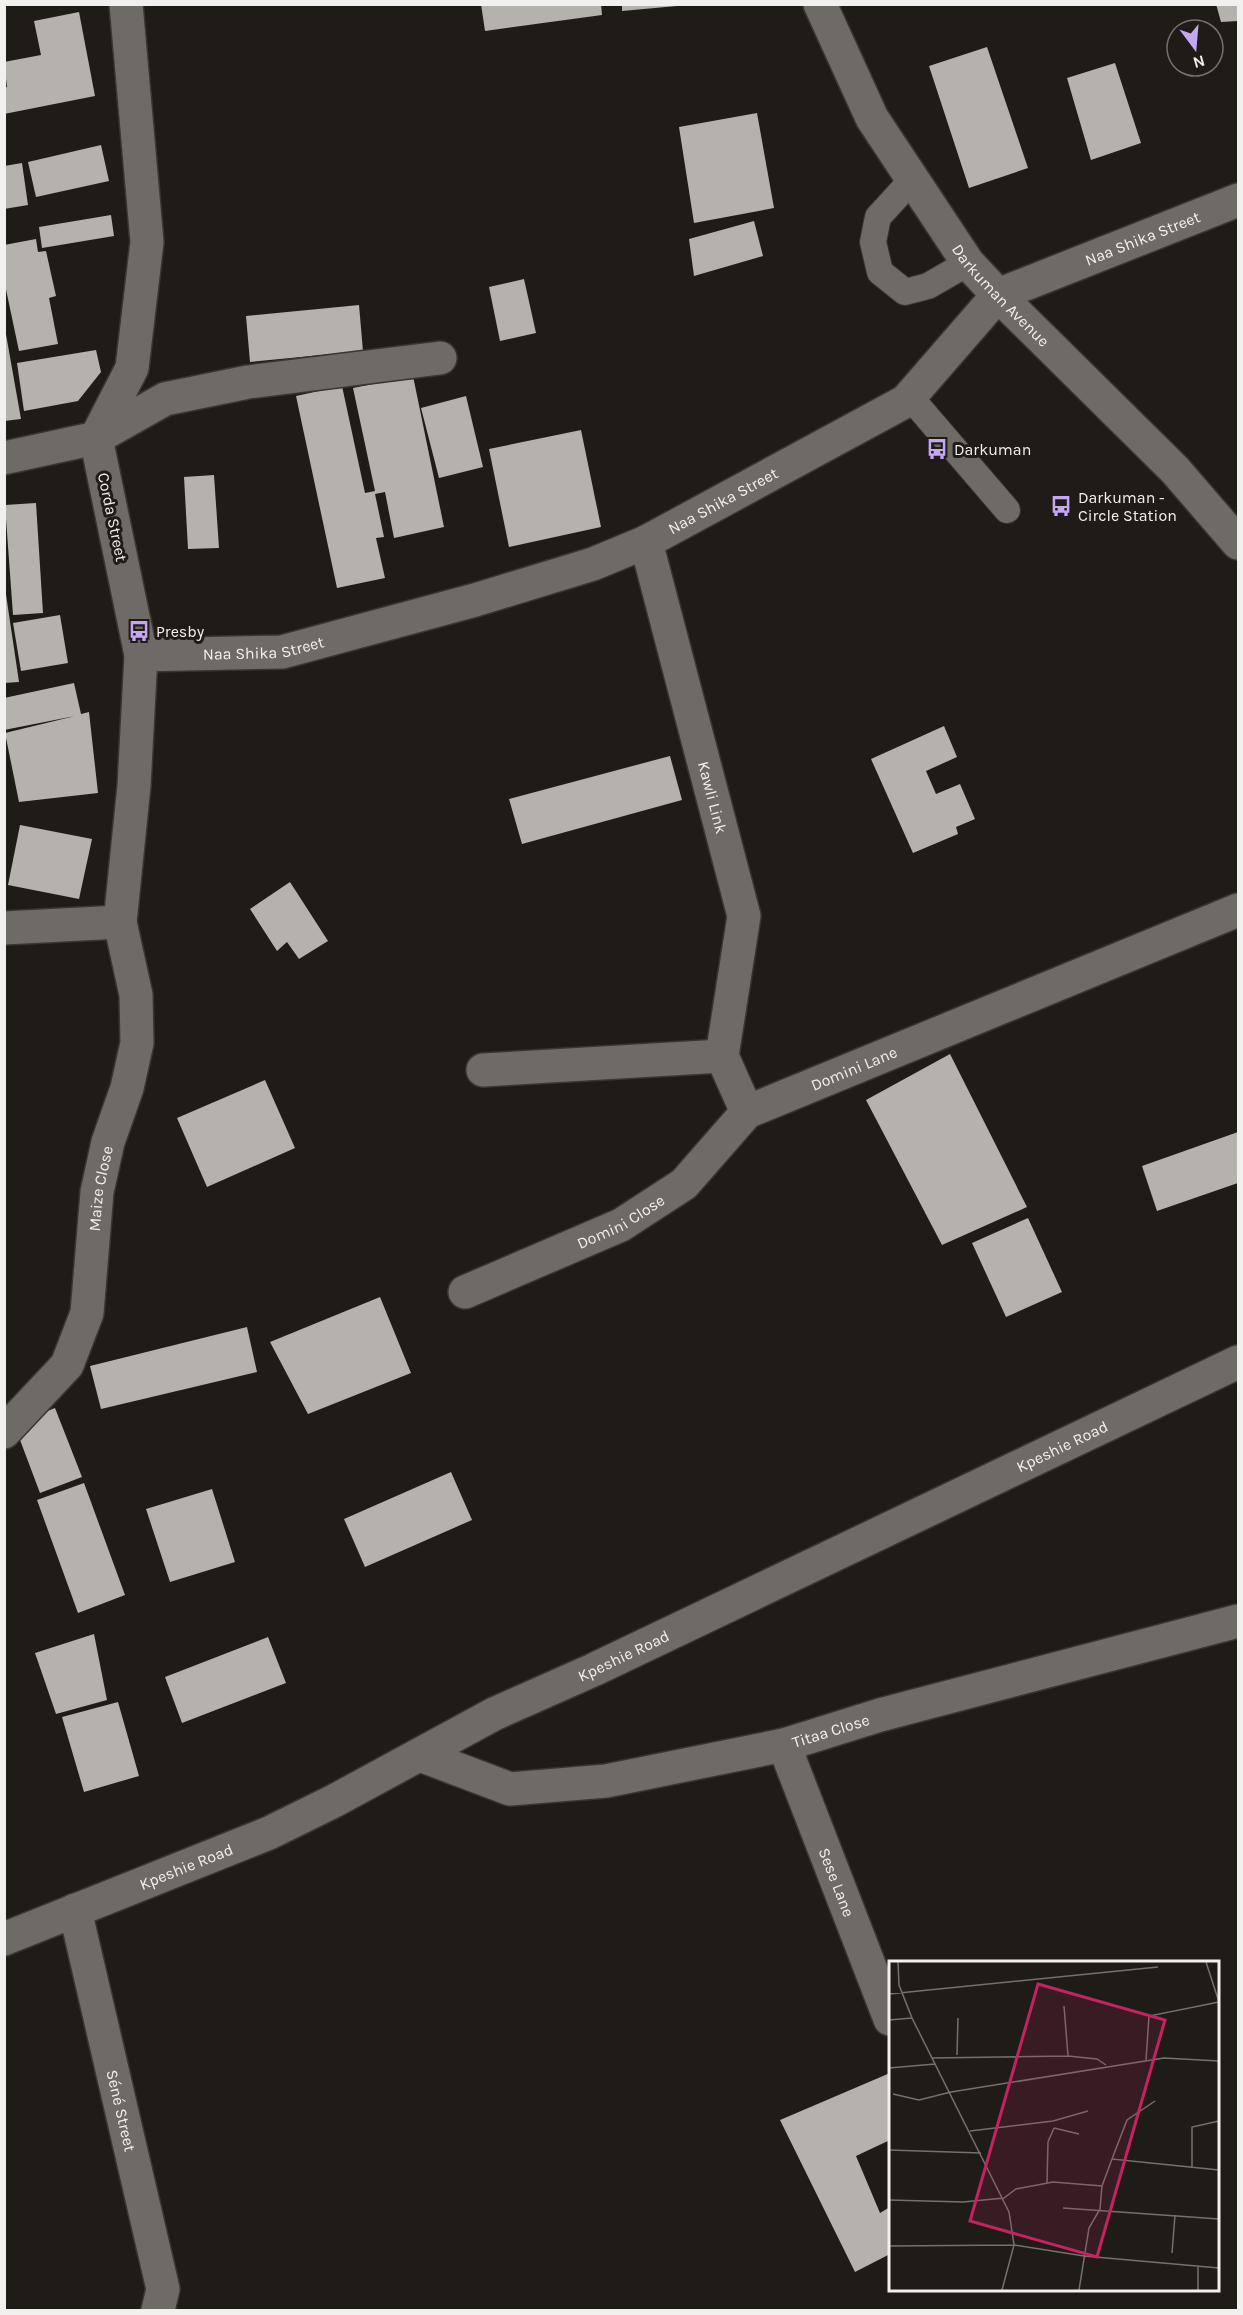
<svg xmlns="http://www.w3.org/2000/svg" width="1243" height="2315" font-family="Karla,sans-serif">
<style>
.building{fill:#b5b1ad}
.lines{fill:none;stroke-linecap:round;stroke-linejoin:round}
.service-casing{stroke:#383533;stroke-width:28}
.minor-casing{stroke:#383533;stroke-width:36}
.tertiary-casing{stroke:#383533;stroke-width:36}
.service{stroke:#6e6a66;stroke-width:26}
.minor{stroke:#6e6a66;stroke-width:33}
.tertiary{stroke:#6e6a66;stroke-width:33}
.labels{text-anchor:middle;stroke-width:6;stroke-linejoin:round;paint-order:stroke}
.street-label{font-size:16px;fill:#f2f0ee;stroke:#1f1c18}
.poi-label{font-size:16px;fill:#f2f0ee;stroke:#1f1c18;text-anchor:start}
.inset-road{fill:none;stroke:#73716e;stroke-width:1.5}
.view{fill:#c42362;fill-opacity:0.15;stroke:#c42362;stroke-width:3}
.inset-edge{fill:none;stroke:#f2f0ee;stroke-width:3}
</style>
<rect width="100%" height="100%" fill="#1f1c18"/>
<path class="building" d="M 481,4 L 601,4 L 602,15 L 485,31 Z
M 622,4 L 677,4 L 677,6 L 622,11 Z
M 1216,4 L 1238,4 L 1238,21 L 1221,22 Z
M 79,12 L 95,96 L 4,114 L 4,88 L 7,87 L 4,62 L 41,55 L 34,21 Z
M 987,47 L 1028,168 L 969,188 L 929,66 Z
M 1115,63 L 1141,143 L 1091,160 L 1067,78 Z
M 757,113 L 774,208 L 694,223 L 679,127 Z
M 101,145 L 109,181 L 36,197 L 28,162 Z
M 22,163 L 28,205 L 4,209 L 4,166 Z
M 111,215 L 114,236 L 42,248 L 39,227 Z
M 754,221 L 763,256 L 694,276 L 689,239 Z
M 36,239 L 38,252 L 46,251 L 56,296 L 49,298 L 58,344 L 19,351 L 4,280 L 4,245 Z
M 524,279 L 536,333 L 500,341 L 489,287 Z
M 359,305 L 363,351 L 250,362 L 246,316 Z
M 4,323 L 21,419 L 4,421 Z
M 96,350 L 101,372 L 78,401 L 24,411 L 17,363 Z
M 413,376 L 444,527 L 394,538 L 385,492 L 375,494 L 384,537 L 376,538 L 385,578 L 337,588 L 296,396 L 342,386 L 365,493 L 375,491 L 353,388 Z
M 466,396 L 483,467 L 439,478 L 421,408 Z
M 581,430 L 601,527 L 509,547 L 489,449 Z
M 214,475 L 219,548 L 188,549 L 184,477 Z
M 36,503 L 43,613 L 13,615 L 5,505 Z
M 4,581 L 19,682 L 4,683 Z
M 60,615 L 68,663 L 21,671 L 13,623 Z
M 74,683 L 81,714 L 89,712 L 98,793 L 19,802 L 5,733 L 75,716 L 4,730 L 4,698 Z
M 944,726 L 957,757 L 926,771 L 936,794 L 960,784 L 975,819 L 956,827 L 958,834 L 913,853 L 871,759 Z
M 670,756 L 682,800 L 522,844 L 509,799 Z
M 20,825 L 92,839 L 79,899 L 8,885 Z
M 290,882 L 328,941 L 299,959 L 287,942 L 277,951 L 250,909 Z
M 950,1054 L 1027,1207 L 942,1245 L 866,1100 Z
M 265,1080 L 295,1148 L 207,1187 L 177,1118 Z
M 1238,1132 L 1238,1183 L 1157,1211 L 1142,1166 Z
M 1028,1218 L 1062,1292 L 1006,1317 L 972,1243 Z
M 380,1297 L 411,1373 L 308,1414 L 270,1342 Z
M 247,1327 L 257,1372 L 101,1409 L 90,1366 Z
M 55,1408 L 82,1477 L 40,1493 L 14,1424 Z
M 451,1472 L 472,1520 L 365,1567 L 344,1519 Z
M 84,1483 L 125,1595 L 78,1613 L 37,1500 Z
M 212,1489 L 235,1562 L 170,1582 L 146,1509 Z
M 94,1634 L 107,1700 L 56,1714 L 35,1653 Z
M 268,1637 L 286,1683 L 182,1723 L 165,1677 Z
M 118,1702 L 139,1776 L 84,1792 L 62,1717 Z
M 890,2073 L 890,2140 L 856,2156 L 880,2213 L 890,2207 L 890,2254 L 855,2272 L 780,2120 Z"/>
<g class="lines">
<defs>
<path id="service" d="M 912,180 L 878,217 L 873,242 L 880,272 L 905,292 L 928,286 L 968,263
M 910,397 L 1007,510"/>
<g id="minor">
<path d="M 4,458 L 96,438 L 165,399 L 248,382 L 440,358"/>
<path id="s1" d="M 646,542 L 744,916 L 722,1056"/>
<path id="s2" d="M 141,655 L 282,652 L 475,600 L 593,564 L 646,542 L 906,401 L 998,295 L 1238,200"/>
<path d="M 4,928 L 120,922 L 134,786 L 141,655 L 96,438 L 132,368 L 147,242 L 126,4"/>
<path d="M 722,1056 L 747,1112"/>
<path d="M 483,1070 L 722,1056"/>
<path id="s3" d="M 465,1292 L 621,1225 L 684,1184 L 747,1112 L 1238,910"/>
<path id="s4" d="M 4,1432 L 67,1365 L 87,1313 L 97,1192 L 108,1142 L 127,1088 L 137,1043 L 136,995 L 120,922"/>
<path id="s5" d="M 784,1745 L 890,2019"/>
<path id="s6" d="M 420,1755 L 510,1789 L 606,1781 L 784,1745 L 880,1715 L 1238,1621"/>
<path id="s7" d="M 75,1910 L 163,2289 L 158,2310"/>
</g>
<g id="tertiary">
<path id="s8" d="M 820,4 L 872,118 L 968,263 L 998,295 L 1175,470 L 1238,543"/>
<path id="s9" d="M 4,1939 L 269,1833 L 334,1801 L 494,1714 L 593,1670 L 1238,1362"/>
</g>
</defs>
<use href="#service" class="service-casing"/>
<use href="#minor" class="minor-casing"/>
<use href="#tertiary" class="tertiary-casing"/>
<use href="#service" class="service"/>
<use href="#minor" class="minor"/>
<use href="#tertiary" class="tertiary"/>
</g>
<defs>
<symbol id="bus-bare" viewBox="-9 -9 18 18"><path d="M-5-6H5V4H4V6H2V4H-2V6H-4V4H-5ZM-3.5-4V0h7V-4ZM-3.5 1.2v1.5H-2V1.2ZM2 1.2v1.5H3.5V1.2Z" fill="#c3a7f2" stroke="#1f1c18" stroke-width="2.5" paint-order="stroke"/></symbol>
</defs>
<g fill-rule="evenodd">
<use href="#bus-bare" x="922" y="434" width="30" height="30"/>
<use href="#bus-bare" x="1046" y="491" width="30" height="30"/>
<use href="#bus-bare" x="124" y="616" width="30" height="30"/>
</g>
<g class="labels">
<g class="street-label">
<text dy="6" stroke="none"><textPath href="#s2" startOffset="1113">Naa Shika Street</textPath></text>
<text dy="6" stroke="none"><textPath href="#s8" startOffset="345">Darkuman Avenue</textPath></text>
<text dy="6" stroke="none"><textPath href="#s2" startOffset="609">Naa Shika Street</textPath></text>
<text transform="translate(113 517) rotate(78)" y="6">Corda Street</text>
<text dy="6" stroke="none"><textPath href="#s2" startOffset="123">Naa Shika Street</textPath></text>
<text dy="6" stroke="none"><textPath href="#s1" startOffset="264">Kawli Link</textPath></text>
<text dy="6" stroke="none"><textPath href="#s3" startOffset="456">Domini Lane</textPath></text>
<text dy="6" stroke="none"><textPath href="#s4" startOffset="273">Maize Close</textPath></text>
<text dy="6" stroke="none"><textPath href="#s3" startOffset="171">Domini Close</textPath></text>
<text dy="6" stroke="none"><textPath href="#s9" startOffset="1168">Kpeshie Road</textPath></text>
<text dy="6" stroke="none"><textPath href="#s9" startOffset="682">Kpeshie Road</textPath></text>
<text dy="6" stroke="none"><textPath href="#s6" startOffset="423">Titaa Close</textPath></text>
<text dy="6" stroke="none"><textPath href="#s9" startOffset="196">Kpeshie Road</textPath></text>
<text dy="6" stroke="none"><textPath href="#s5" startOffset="147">Sese Lane</textPath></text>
<text dy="6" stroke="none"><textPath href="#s7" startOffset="206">Séné Street</textPath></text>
</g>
<g class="poi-label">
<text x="954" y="455">Darkuman</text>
<text x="1078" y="503">Darkuman -<tspan x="1078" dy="18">Circle Station</tspan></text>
<text x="156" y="637">Presby</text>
</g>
</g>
<g transform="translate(889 1961)">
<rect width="330" height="330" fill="#1f1c18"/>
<path class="inset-road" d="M 9,1 L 10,24 L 23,57 L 120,251 L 125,284 L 113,329M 317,1 L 330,41M 0,33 L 269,6M 175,45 L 179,95M 0,59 L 23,57M 68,94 L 69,57M 43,97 L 179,95 L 208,98 L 217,104M 257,99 L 260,55 L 330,41M 0,107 L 46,103M 4,133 L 30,139 L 62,131 L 275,97 L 330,100M 165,167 L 190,173M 81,170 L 164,160 L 199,150M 0,189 L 92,192M 223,198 L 238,159 L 266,140M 303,206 L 303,166 L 330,160M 158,222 L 159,181 L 165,167M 0,239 L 74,241 L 115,237 L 127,228 L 164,221 L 213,225M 174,247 L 330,258M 0,285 L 125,284 L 195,295 L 330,307M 283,292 L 286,254M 190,329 L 200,267 L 211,248 L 213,225 L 223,198 L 330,209M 309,329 L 309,306"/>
<path class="view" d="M 149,23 L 276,59 L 208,296 L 81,260 Z"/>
<rect width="330" height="330" class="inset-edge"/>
</g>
<rect width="1243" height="2315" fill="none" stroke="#f2f0ee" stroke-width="12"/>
<g transform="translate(1195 48) rotate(164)"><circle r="28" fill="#1f1c18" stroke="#73716e" stroke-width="1.5"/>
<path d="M0-4.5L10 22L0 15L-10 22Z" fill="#c3a7f2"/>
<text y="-9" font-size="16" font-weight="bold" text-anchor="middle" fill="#f2f0ee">N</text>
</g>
</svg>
